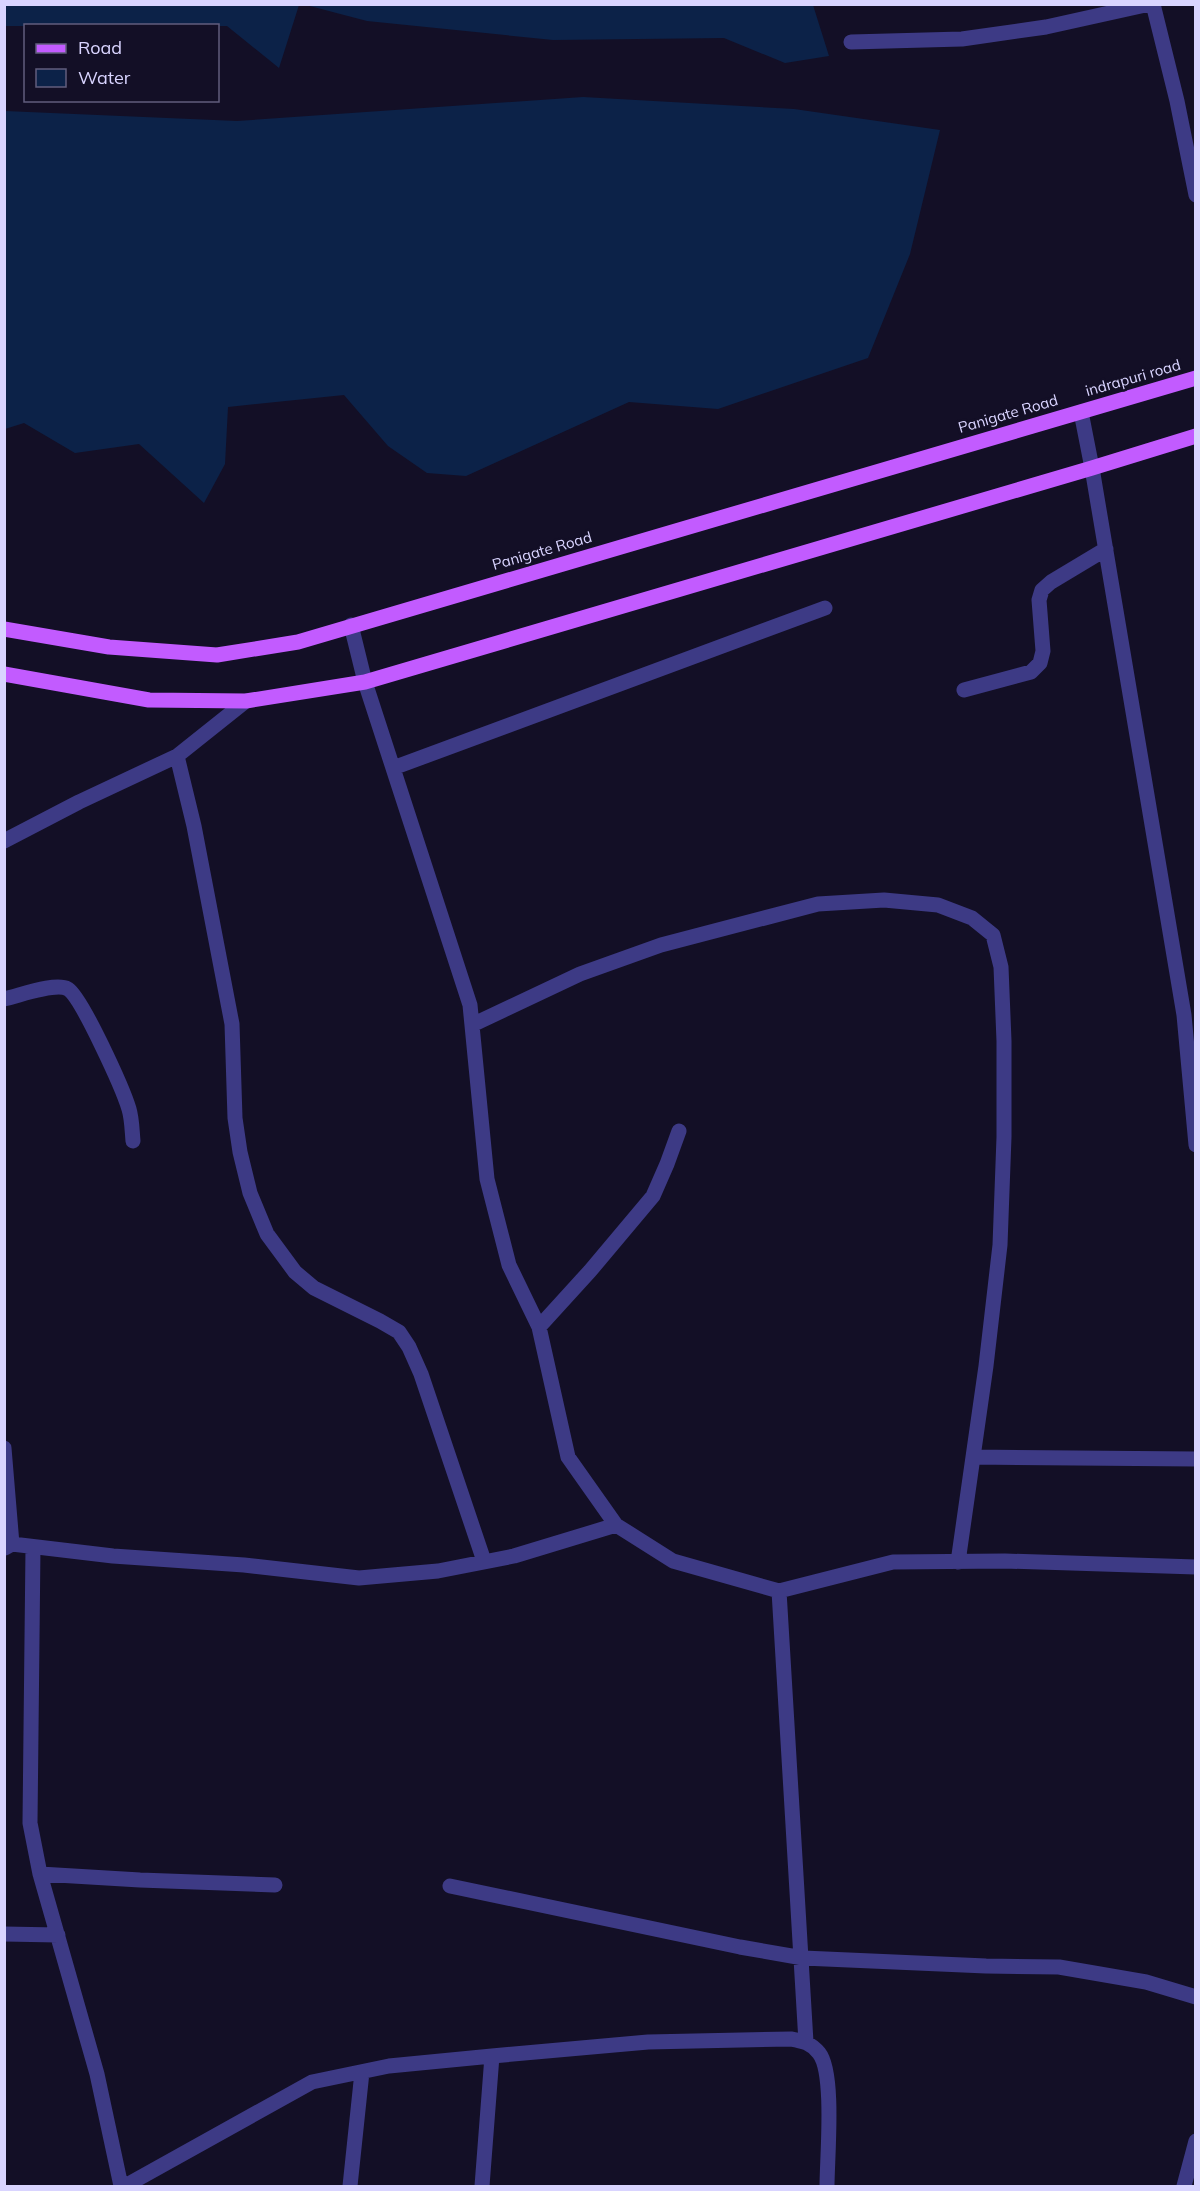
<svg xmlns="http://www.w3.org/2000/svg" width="1200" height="2191" font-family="Mulish,sans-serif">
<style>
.water{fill:#0c2248}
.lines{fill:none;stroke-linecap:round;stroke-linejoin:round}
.minor{stroke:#3d3a85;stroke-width:15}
.major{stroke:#c25bff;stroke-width:15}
.labels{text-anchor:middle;stroke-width:5;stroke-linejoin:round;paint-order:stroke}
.street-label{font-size:15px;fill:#d9d4ff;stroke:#130f26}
</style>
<rect width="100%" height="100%" fill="#130f26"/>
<path class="water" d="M 5,4 L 299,4 L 299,5 L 279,68 L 227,26 L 5,26 Z
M 306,5 L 813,5 L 829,56 L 785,63 L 724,38 L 553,40 L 367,21 Z
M 583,97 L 794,109 L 940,130 L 910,254 L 868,358 L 718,409 L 629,402 L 466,476 L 427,473 L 388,446 L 344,395 L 228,407 L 225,464 L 204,503 L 139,444 L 75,453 L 24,423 L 5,429 L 5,111 L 237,121 Z"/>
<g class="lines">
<path class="minor" d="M 1153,4 L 1177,101 L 1196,195
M 851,42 L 962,39 L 1046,27 L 1150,4
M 1081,412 L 1092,468 L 1184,1015 L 1196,1145
M 351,625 L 365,682 L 470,1005 L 487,1179 L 509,1265 L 539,1327 L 568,1457 L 616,1525 L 673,1561 L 779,1591 L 893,1562 L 1005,1561 L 1196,1567
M 964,690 L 1031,672 L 1040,663 L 1043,651 L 1039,600 L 1042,590 L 1051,582 L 1106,549
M 177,756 L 194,826 L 232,1024 L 235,1118 L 240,1152 L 250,1193 L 267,1234 L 295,1272 L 314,1288 L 380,1321 L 399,1332 L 409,1347 L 421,1374 L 484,1561
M 393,768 L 825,608
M 4,841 L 79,802 L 177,756 L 246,701
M 4,999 C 19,996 55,982 68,989 C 82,998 123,1089 129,1109 C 132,1119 132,1130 133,1141
M 472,1025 L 580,974 L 661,945 L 818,904 L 884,900 L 938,905 L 972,918 L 993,935 L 1001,967 L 1004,1041 L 1004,1137 L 1000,1245 L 986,1366 L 958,1562
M 539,1327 L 590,1271 L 653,1196 L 667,1164 L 679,1131
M 4,1448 L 12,1544 L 5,1548
M 973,1457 L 1196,1459
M 12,1544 L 113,1556 L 244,1565 L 359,1578 L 438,1571 L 514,1556 L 616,1525
M 33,1547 L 30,1823 L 40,1874 L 97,2074 L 121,2186
M 779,1591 L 806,2042
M 40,1874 L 140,1880 L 275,1885
M 450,1886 L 740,1947 L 803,1958 L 986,1966 L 1059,1967 L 1146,1982 L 1196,1997
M 4,1934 L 58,1935
M 125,2186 L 312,2082 L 389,2066 L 492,2056 L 648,2042 L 791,2039 C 803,2041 811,2043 819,2053 C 835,2073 827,2158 827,2186
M 350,2186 L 362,2072
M 482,2186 L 492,2056
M 1184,2186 L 1196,2141"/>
<path class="major" d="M 4,629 L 109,647 L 217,655 L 298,642 L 1196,378
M 4,674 L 149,700 L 246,701 L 365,682 L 1092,468 L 1196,436"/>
</g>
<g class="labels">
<g class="street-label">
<text transform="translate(1133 378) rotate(-16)" y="5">indrapuri road</text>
<text transform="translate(1008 414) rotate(-16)" y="5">Panigate Road</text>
<text transform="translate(542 551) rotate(-16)" y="5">Panigate Road</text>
</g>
</g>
<rect width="1200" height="2191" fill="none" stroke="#d9d4ff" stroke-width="12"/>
<rect x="24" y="24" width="195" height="78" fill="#130f26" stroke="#625e7d" stroke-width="1.5"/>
<rect x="36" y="44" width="30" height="9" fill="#c25bff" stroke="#625e7d" stroke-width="1.5"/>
<text x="78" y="54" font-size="18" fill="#d9d4ff">Road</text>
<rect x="36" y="69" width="30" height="18" fill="#0c2248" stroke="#625e7d" stroke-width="1.5"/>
<text x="78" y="84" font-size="18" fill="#d9d4ff">Water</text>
</svg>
